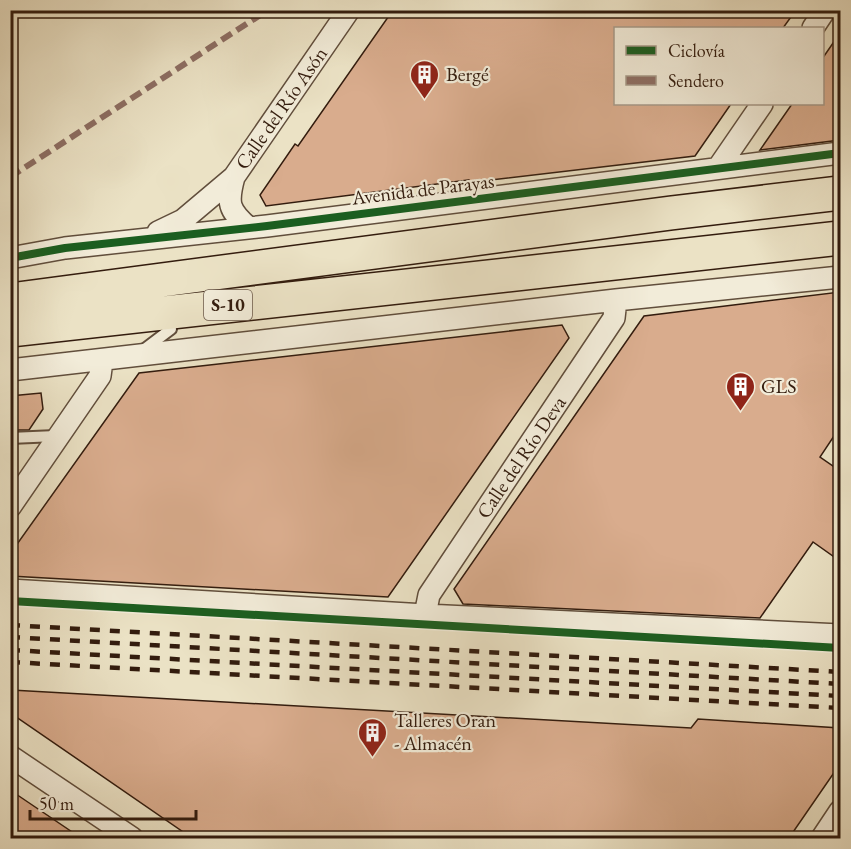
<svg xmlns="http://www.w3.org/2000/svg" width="851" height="849" font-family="'EB Garamond',serif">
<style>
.building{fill:#d9ac8d;stroke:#331c0e;stroke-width:1.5}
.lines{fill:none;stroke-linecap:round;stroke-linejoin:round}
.service-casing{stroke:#614e3c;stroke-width:14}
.minor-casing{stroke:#614e3c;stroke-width:24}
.motorway-casing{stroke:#331c0e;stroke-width:36}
.service{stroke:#f2ecd9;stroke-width:10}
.minor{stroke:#f2ecd9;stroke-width:21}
.motorway{stroke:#ebe2c5;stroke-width:33}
.rail{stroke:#331c0e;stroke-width:4.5;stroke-dasharray:10 10;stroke-linecap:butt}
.quiet{stroke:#8d6e63;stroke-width:6;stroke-dasharray:12 6;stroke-linecap:butt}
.cycleway-casing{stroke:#f2ecd9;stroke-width:11}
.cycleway{stroke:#1b5e20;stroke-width:8}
.labels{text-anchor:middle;stroke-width:4.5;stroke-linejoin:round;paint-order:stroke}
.shield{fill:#f2ecd9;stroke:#6c5a4b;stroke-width:1.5}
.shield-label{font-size:18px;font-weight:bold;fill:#331c0e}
.poi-label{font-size:20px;fill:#331c0e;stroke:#f2ecd9;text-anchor:start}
.street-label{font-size:20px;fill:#331c0e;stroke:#f2ecd9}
</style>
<rect width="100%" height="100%" fill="#ebe2c5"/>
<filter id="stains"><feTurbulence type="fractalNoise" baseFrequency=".00333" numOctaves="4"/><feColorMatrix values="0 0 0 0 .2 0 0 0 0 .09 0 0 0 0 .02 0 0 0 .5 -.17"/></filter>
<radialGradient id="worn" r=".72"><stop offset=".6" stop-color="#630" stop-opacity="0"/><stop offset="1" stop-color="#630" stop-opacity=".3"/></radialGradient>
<path class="building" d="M 393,10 L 796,10 L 783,28 L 615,28 L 615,104 L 731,104 L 695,156 L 465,183 L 468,180 L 266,206 L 260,195 L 295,144 L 298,146 Z
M 840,33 L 840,140 L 760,150 L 792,104 L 822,104 L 822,59 Z
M 840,292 L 840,427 L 820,457 L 840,471 L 840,561 L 813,542 L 760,618 L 463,604 L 454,589 L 644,316 Z
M 562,325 L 569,338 L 388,597 L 10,576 L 10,554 L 139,373 Z
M 41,393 L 43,409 L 29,430 L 10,430 L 10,396 Z
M 11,690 L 691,728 L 698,719 L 840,728 L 840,764 L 789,838 L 192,838 L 12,714 Z
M 10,790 L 81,838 L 10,838 Z"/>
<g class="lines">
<defs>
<path id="service" d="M 142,351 L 171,329
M 10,438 L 56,436"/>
<path id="minor" d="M 813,28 L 825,10
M 718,168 L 762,104
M 234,177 C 227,203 228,210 249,228
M 158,232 L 183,220 L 234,177 L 349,10
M 10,258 L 65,248 L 267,226 L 840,153
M 10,370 L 616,300 L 840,277
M 10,507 L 100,376 L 102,361
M 10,590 L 425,615 L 840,635
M 425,615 L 429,595 L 614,318 L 616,300
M 10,756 L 132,838
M 822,838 L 840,811"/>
<path id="motorway" d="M 10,300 L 671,213 L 840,193
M 10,330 L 840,238"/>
</defs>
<use href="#service" class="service-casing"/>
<use href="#minor" class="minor-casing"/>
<use href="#motorway" class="motorway-casing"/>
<use href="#service" class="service"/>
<use href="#minor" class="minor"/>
<use href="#motorway" class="motorway"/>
<path class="rail" d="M 10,625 L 840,672
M 10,637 L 840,684
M 10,650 L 840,696
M 10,662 L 840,708"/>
<path class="quiet" d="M 10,177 L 268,10"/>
<defs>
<path id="cycleway" d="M 10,258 L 65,248 L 267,226 L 840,153
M 10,601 L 840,648"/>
</defs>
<use href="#cycleway" class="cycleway-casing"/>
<use href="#cycleway" class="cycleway"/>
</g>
<defs>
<symbol id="building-pin" viewBox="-11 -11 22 30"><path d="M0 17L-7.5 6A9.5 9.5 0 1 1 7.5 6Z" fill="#8f2418" stroke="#f2ecd9"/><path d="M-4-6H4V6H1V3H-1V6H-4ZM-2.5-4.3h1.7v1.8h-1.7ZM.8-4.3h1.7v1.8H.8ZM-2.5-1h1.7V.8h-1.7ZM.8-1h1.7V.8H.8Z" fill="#fff"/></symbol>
</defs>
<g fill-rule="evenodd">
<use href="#building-pin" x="408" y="58" width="33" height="45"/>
<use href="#building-pin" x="724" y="370" width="33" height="45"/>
<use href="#building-pin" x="356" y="716" width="33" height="45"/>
</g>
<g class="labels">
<rect class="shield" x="204" y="290" width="48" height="30" rx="4.5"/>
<g class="shield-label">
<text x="228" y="311">S-10</text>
</g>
<g class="poi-label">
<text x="446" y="81">Bergé</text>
<text x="761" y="393">GLS</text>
<text x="394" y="727">Talleres Oran<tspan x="394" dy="23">- Almacén</tspan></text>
</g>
<g class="street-label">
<text transform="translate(281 108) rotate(-55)" y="7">Calle del Río Asón</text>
<text transform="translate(423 189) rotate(-7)" y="7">Avenida de Parayas</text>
<text transform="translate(521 457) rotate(-56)" y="7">Calle del Río Deva</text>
</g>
</g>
<rect width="851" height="849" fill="none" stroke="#ebe2c5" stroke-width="36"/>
<rect x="12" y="12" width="827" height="825" fill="none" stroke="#331c0e" stroke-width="3"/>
<rect x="18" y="18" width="815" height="813" fill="none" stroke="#331c0e" stroke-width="1.5"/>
<rect x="614" y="27" width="210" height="78" fill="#f2ecd9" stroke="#a69988" stroke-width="1.5"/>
<rect x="626" y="46" width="30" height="9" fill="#1b5e20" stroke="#a69988" stroke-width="1.5"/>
<text x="668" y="57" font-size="18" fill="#331c0e">Ciclovía</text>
<rect x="626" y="76" width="30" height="9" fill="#8d6e63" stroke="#a69988" stroke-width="1.5"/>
<text x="668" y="87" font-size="18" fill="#331c0e">Sendero</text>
<path d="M30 810v9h166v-9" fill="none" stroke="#331c0e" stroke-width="3"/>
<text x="39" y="810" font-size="18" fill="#331c0e" stroke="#f2ecd9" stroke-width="4.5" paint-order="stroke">50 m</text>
<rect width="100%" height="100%" filter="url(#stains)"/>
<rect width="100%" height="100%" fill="url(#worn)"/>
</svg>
